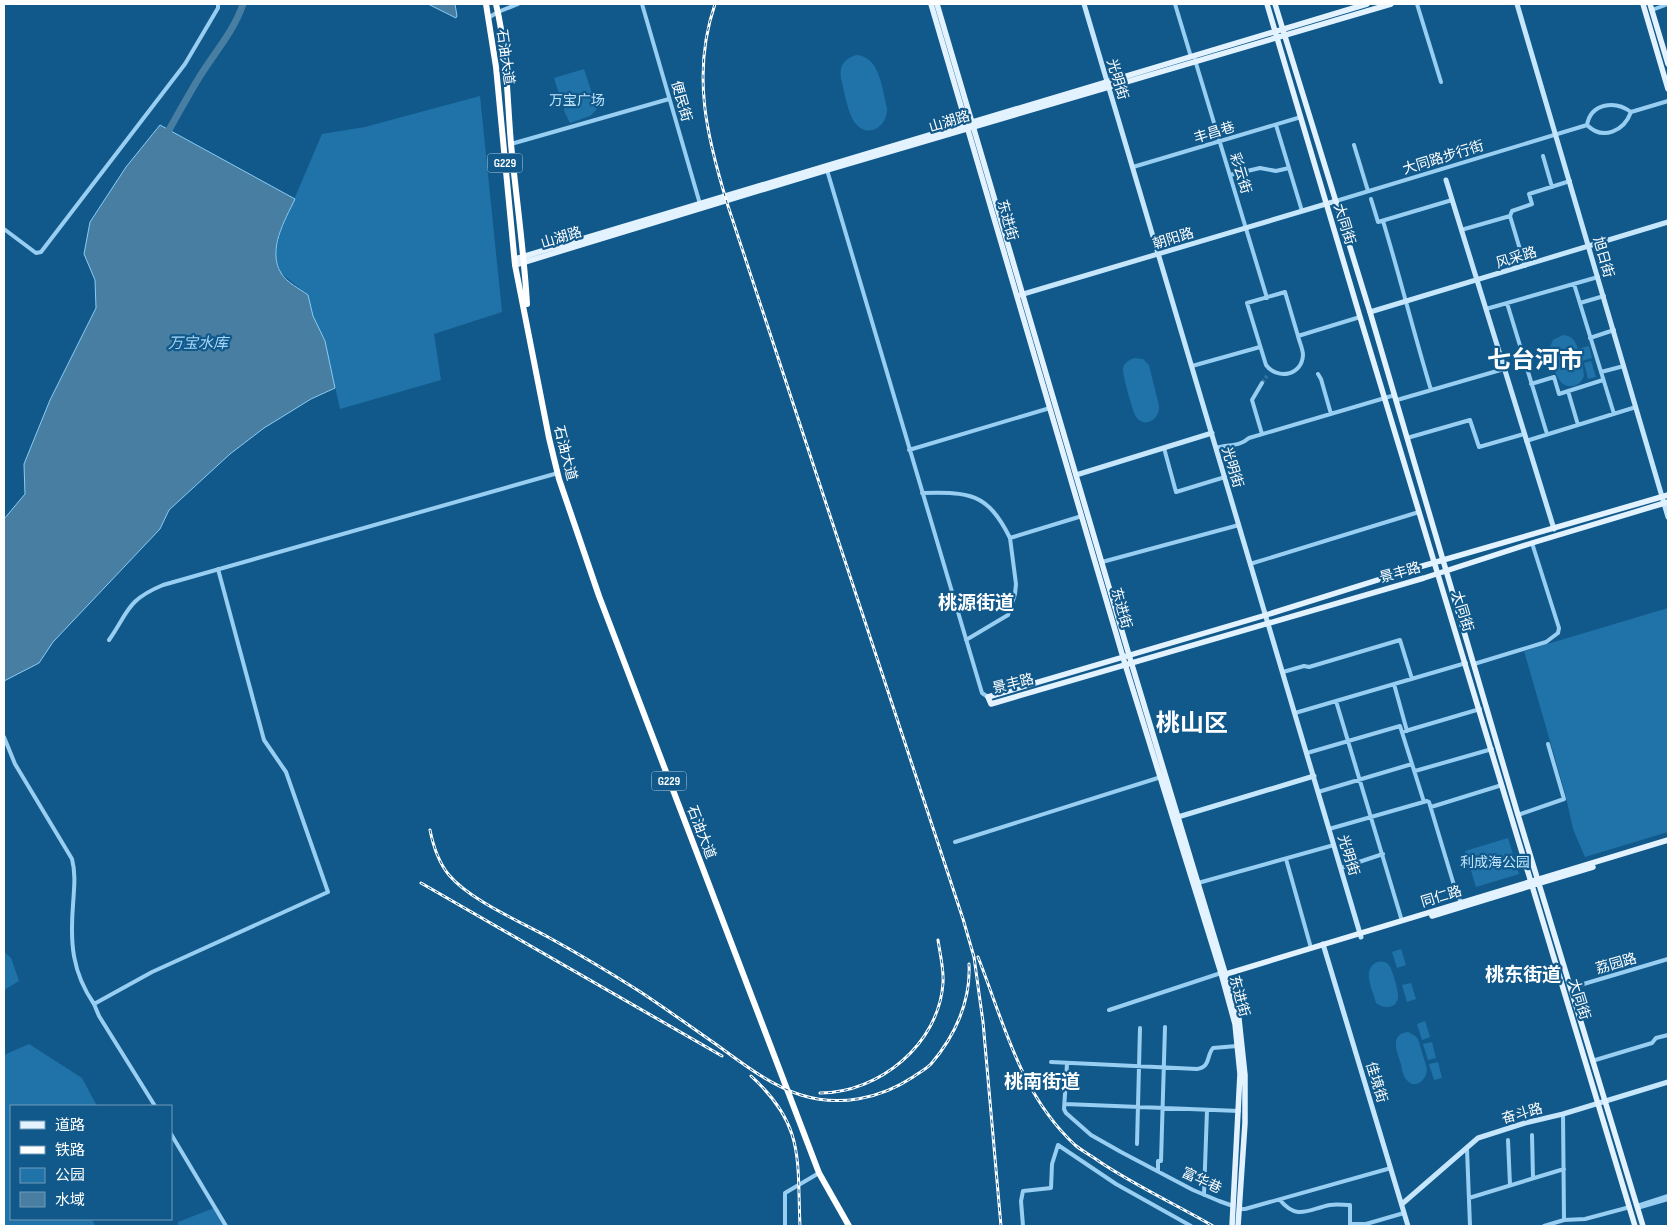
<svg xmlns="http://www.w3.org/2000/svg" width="1672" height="1230" font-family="'Sofia Sans Condensed','Noto Sans SC',sans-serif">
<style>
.green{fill:#2073a8}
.water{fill:#497ea3;stroke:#89ccf5}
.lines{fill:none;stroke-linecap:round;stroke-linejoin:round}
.river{stroke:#497ea3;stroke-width:7}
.street-tunnel{stroke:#35729c;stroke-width:4;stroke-dasharray:4 2;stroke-linecap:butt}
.street{stroke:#98cef1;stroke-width:4}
.secondary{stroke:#c6e6fc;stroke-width:5}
.primary{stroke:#e2f2ff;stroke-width:5.5}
.highway{stroke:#fff;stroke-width:6}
.rail-casing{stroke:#fff;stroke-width:3}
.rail{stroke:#11598b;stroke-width:1;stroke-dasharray:4;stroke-linecap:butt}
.labels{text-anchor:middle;stroke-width:4.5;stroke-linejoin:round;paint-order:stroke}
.shield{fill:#11598b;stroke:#b8cddc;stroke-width:1}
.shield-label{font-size:12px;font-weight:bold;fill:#fff}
.street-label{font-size:14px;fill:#fff;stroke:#11598b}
.park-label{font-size:14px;fill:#bfe4fc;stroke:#11598b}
.water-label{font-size:15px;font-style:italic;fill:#a4d7f9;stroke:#11598b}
.district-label{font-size:19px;font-weight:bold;fill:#fff;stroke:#11598b}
.town-label{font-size:24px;font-weight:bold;fill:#fff;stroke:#11598b}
</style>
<rect width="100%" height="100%" fill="#11598b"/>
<path class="green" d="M 856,55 C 880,56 882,89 887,108 C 888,126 869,139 856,124 C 848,115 844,90 841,78 C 839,66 844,59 856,55 Z
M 584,69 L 597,109 L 590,116 L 570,123 L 565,113 L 554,78 Z
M 480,96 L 502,312 L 434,334 L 441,380 L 340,409 L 325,341 L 313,316 L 308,295 L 281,273 L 275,255 L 281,230 L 322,134 L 365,127 Z
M 1563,335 C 1572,336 1575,340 1578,349 L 1589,346 L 1592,358 L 1582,361 L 1584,376 C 1582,381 1579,385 1573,386 C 1555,389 1553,361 1549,349 L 1553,340 Z
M 1134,358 L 1143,359 L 1149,365 L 1159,406 C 1160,419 1145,429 1136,417 C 1133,412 1122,374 1123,368 C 1124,363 1129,360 1134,358 Z
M 1591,361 L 1596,377 L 1588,379 L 1584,363 Z
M 1668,608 L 1668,832 L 1585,857 L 1573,829 L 1565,793 L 1524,651 Z
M 1508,838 L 1519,874 L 1476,887 L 1465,851 Z
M 1401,949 L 1406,965 L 1397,968 L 1392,952 Z
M 4,952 L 11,958 L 19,981 L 4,990 Z
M 1377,962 C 1381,961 1385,961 1388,964 C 1392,967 1399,992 1398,998 C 1396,1009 1384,1009 1376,1003 C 1373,990 1361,970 1377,962 Z
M 1411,983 L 1416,999 L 1407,1002 L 1402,985 Z
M 1425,1021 L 1430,1037 L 1422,1040 L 1417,1024 Z
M 1408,1032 L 1415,1036 L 1418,1039 L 1427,1069 C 1427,1080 1414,1091 1406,1079 C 1403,1076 1402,1069 1401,1064 C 1397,1052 1389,1034 1408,1032 Z
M 1432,1042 L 1436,1058 L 1428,1060 L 1423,1044 Z
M 29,1044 L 82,1078 L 97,1106 L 11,1106 L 11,1219 L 92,1219 L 95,1226 L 4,1226 L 4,1055 Z
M 1438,1062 L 1442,1078 L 1434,1080 L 1429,1064 Z
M 214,1208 L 225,1226 L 178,1226 L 178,1222 Z"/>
<path class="water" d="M 428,4 L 455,4 L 457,16 L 456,18 Z
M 160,125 L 295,199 C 285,220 267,250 281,273 C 286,282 300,289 308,295 L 313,316 L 325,341 L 335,388 L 311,399 L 264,428 L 230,454 L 169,510 L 160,529 L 53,642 L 39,663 L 4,681 L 4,519 L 25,494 L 24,464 L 50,400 L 96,308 L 95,280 L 84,254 L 90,222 L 126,167 Z"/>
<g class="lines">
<path class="river" d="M 169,130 C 179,112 189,94 200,76 C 215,52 234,31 243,4"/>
<path class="street-tunnel" d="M 1262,383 L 1267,376"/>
<path class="street" d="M 642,4 L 700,204
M 1175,4 L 1191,57
M 1417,4 L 1441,82
M 1652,10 L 1668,4
M 488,18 L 498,12 L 518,4
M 1195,60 L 1267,298
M 1276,125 L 1302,211
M 1587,125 C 1591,103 1615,100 1631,112 L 1668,101
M 511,144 L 669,99
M 1354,145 L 1368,191
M 1543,156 L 1552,187
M 1133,167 L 1301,117
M 827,170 L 982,693 L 988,697
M 1230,175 L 1260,168 L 1276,171 L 1289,168
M 1371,199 L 1378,222 L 1452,200
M 1336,201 L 1587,125 C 1603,141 1624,131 1631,112
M 1510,216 L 1512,211 L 1532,204 L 1529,194 L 1570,181
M 1383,221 C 1400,277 1414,334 1431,390
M 4,229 L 36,253 L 41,252 L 185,64 L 218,8 L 218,4
M 1461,230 L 1510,216 L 1525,266
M 1574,284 L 1614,414
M 1507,303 L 1547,434
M 1580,303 L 1604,296
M 1486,309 L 1598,277
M 1298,336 L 1285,292 L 1247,303 L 1266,365 C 1277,380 1302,376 1303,355 C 1303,349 1299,341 1298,336 L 1360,317
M 1590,338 L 1614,330
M 1192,366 L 1260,347
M 1601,372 L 1624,366
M 1318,374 L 1321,379 L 1331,414
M 1531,384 L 1554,377 L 1559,394 L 1603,380
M 1568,391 L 1578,425
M 1397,400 L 1504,369
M 1262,434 L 1252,400 L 1262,383
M 1407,438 L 1470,420 L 1479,447 L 1524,434
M 1526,441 L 1636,407
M 1164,448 L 1176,492 L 1225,477
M 1216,448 C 1228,444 1239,447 1249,438 L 1395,395
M 909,450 L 1050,408
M 922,493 C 969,492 987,492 1010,538 L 1082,516
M 1102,562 L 1239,525
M 1250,564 L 1419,512
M 109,640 C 129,611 127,600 163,585 L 558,473
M 966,640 L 1008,615 L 1015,594 L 1016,584 L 1010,538
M 1474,664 L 1546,642 L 1558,633 L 1559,628 L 1532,543
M 1283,672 L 1304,666 L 1309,667 L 1400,640 L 1412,679
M 1394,684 L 1407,731
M 1336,701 L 1402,921
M 1295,713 L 1466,663
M 1402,732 L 1480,709
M 4,737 L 15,764 L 72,859 C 76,874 74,889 73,905 C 70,943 72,972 94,1004
M 1307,753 L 1400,726 L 1424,802
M 1415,771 L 1492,749
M 1318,792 L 1412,764
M 1431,807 L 1502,785
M 1518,815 L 1564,799 L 1548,744
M 1329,829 L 1427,801 L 1429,802 L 1453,882 L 1461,903
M 955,842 L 1161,777
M 1286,859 L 1311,948
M 1341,868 L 1383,854
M 1198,883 L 1334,845
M 1570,988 L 1668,959
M 1109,1010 L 1221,973
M 1592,1061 L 1652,1043 L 1656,1038 L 1668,1035
M 1051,1062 L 1197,1069 C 1211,1067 1206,1056 1213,1048 L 1237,1046
M 1067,1064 L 1064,1109 L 1066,1113 L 1091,1135 L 1121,1152 L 1193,1190 L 1219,1201 L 1233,1206
M 1065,1104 L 1239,1111
M 155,1106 L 99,1016 L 94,1004 L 152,972 L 328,892 L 286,772 L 264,740 L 218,569
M 1563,1114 L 1564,1220
M 171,1134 L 226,1226
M 1532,1135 L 1533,1178
M 1508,1140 L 1510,1185
M 1137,1144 L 1140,1028
M 1467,1149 L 1470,1226
M 1158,1171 L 1158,1161 L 1161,1161 L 1165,1027
M 1204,1195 L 1207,1110
M 1469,1198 L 1564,1169
M 1280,1200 C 1297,1221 1309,1209 1330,1205 C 1337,1204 1344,1205 1350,1205 L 1350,1226
M 1637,1206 L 1668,1196
M 1637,1208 L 1668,1199
M 1239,1209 L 1245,1209 L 1391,1168
M 1350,1224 L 1366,1224 L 1404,1213
M 785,1226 L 785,1193 L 819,1173
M 1023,1226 L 1021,1201 L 1023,1191 L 1051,1188 L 1052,1164 L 1058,1145 L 1116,1184 L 1191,1226
M 1544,1226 L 1564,1220 L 1585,1219 L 1630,1207"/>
<path class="secondary" d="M 1084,4 L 1361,937
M 1517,4 L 1668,517
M 1446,180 L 1554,529
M 1020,295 L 1336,201
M 1370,312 L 1668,222
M 1076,475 L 1212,433
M 1178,817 L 1314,776
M 1323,944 L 1408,1226
M 1402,1204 L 1478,1138 L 1525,1123 L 1563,1114 L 1668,1082"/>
<path class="primary" d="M 931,4 L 1125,664 L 1221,973 L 1235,1024 L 1240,1074 L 1232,1226
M 937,4 L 1129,655 L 1239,1019 L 1245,1075 L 1245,1123 L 1238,1226
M 1267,4 L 1360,317 L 1635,1226
M 1275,4 L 1370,312 L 1518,815 L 1643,1226
M 1643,4 L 1668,89
M 1650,4 L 1668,64
M 515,259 L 1367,4
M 515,265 L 827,170 L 1391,4
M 1668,495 L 1419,567 L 1266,615 L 988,697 L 991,704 L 1424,578 L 1532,543 L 1668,502
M 1432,916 L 1593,867
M 1223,975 L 1668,840"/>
<path class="highway" d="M 486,4 L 496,67 L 515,265 L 549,438 L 559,479 L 599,596 L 819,1173 L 849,1226
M 496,4 C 507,50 507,97 511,144 C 516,197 524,250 527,304"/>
<defs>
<path id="rail" d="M 715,4 C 691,74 707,138 728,206 L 963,919 L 974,957 L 983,1022 L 1001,1226
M 430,830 C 433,845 439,863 449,875 C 470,900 519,921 548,937 C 579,954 609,972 639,991 C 665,1008 691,1027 717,1045 C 743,1064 770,1085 801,1095 C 839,1107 880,1099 913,1077 C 919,1073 926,1069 931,1064 C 955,1036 971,1001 969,964
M 421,883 L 722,1056
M 978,957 C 1004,1023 1020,1094 1075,1145 C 1082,1151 1092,1156 1100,1162 C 1136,1186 1175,1204 1213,1226
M 751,1076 C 805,1125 797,1159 800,1226
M 820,1093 C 879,1093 939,1044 943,983 C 944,969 940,954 938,940"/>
</defs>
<use href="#rail" class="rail-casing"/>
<use href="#rail" class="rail"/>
</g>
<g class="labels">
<g class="shield">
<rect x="487.5" y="153.5" width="35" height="19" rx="4"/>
<rect x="651.5" y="771.5" width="35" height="19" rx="4"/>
</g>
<g class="shield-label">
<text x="505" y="167">G229</text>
<text x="669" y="785">G229</text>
</g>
<g class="street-label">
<text transform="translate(506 57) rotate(82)" y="5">石油大道</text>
<text transform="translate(1118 79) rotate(73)" y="5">光明街</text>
<text transform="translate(682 101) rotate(74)" y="5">便民街</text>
<text transform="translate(949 121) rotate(-17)" y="5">山湖路</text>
<text transform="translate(1214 132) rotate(-17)" y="5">丰昌巷</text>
<text transform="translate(1443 157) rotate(-17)" y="5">大同路步行街</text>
<text transform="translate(1241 173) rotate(73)" y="5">彩云街</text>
<text transform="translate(1008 220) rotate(74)" y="5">东进街</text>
<text transform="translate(1345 224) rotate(73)" y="5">大同街</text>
<text transform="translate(561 237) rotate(-17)" y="5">山湖路</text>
<text transform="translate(1173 238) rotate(-17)" y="5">朝阳路</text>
<text transform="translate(1516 257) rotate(-17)" y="5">风采路</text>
<text transform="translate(1604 257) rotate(74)" y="5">旭日街</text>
<text transform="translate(566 453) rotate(76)" y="5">石油大道</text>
<text transform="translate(1233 467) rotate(73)" y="5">光明街</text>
<text transform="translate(1400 572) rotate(-16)" y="5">景丰路</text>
<text transform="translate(1122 608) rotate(74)" y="5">东进街</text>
<text transform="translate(1463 611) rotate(73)" y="5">大同街</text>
<text transform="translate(1013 683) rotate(-14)" y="5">景丰路</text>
<text transform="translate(702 832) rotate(69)" y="5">石油大道</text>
<text transform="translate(1349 855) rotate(73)" y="5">光明街</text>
<text transform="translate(1441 896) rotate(-17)" y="5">同仁路</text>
<text transform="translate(1616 963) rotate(-16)" y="5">荔园路</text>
<text transform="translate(1240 996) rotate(75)" y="5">东进街</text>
<text transform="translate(1580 999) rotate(73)" y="5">大同街</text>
<text transform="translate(1377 1082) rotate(73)" y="5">佳境街</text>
<text transform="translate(1522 1113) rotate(-16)" y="5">奋斗路</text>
<text transform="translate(1202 1180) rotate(25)" y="5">富华巷</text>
</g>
<g class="park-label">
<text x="577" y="105">万宝广场</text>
<text x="1495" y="867">利成海公园</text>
</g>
<g class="water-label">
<text x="198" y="348">万宝水库</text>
</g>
<g class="district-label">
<text x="976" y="609">桃源街道</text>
<text x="1523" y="981">桃东街道</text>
<text x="1042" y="1088">桃南街道</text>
</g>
<g class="town-label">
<text x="1535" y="368">七台河市</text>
<text x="1192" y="731">桃山区</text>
</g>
</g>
<rect width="1672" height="1230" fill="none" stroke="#ffffff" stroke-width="10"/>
<rect x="10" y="1105" width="162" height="115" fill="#11598b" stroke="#709bb9"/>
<rect x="20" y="1121" width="25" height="8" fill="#e2f2ff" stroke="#709bb9"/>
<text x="55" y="1130" font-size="15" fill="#ffffff">道路</text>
<rect x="20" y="1146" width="25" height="8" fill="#ffffff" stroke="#709bb9"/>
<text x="55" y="1155" font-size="15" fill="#ffffff">铁路</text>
<rect x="20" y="1168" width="25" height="15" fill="#2073a8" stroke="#709bb9"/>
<text x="55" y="1180" font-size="15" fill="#ffffff">公园</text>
<rect x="20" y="1192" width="25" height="15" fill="#497ea3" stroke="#709bb9"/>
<text x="55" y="1205" font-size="15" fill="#ffffff">水域</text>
</svg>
